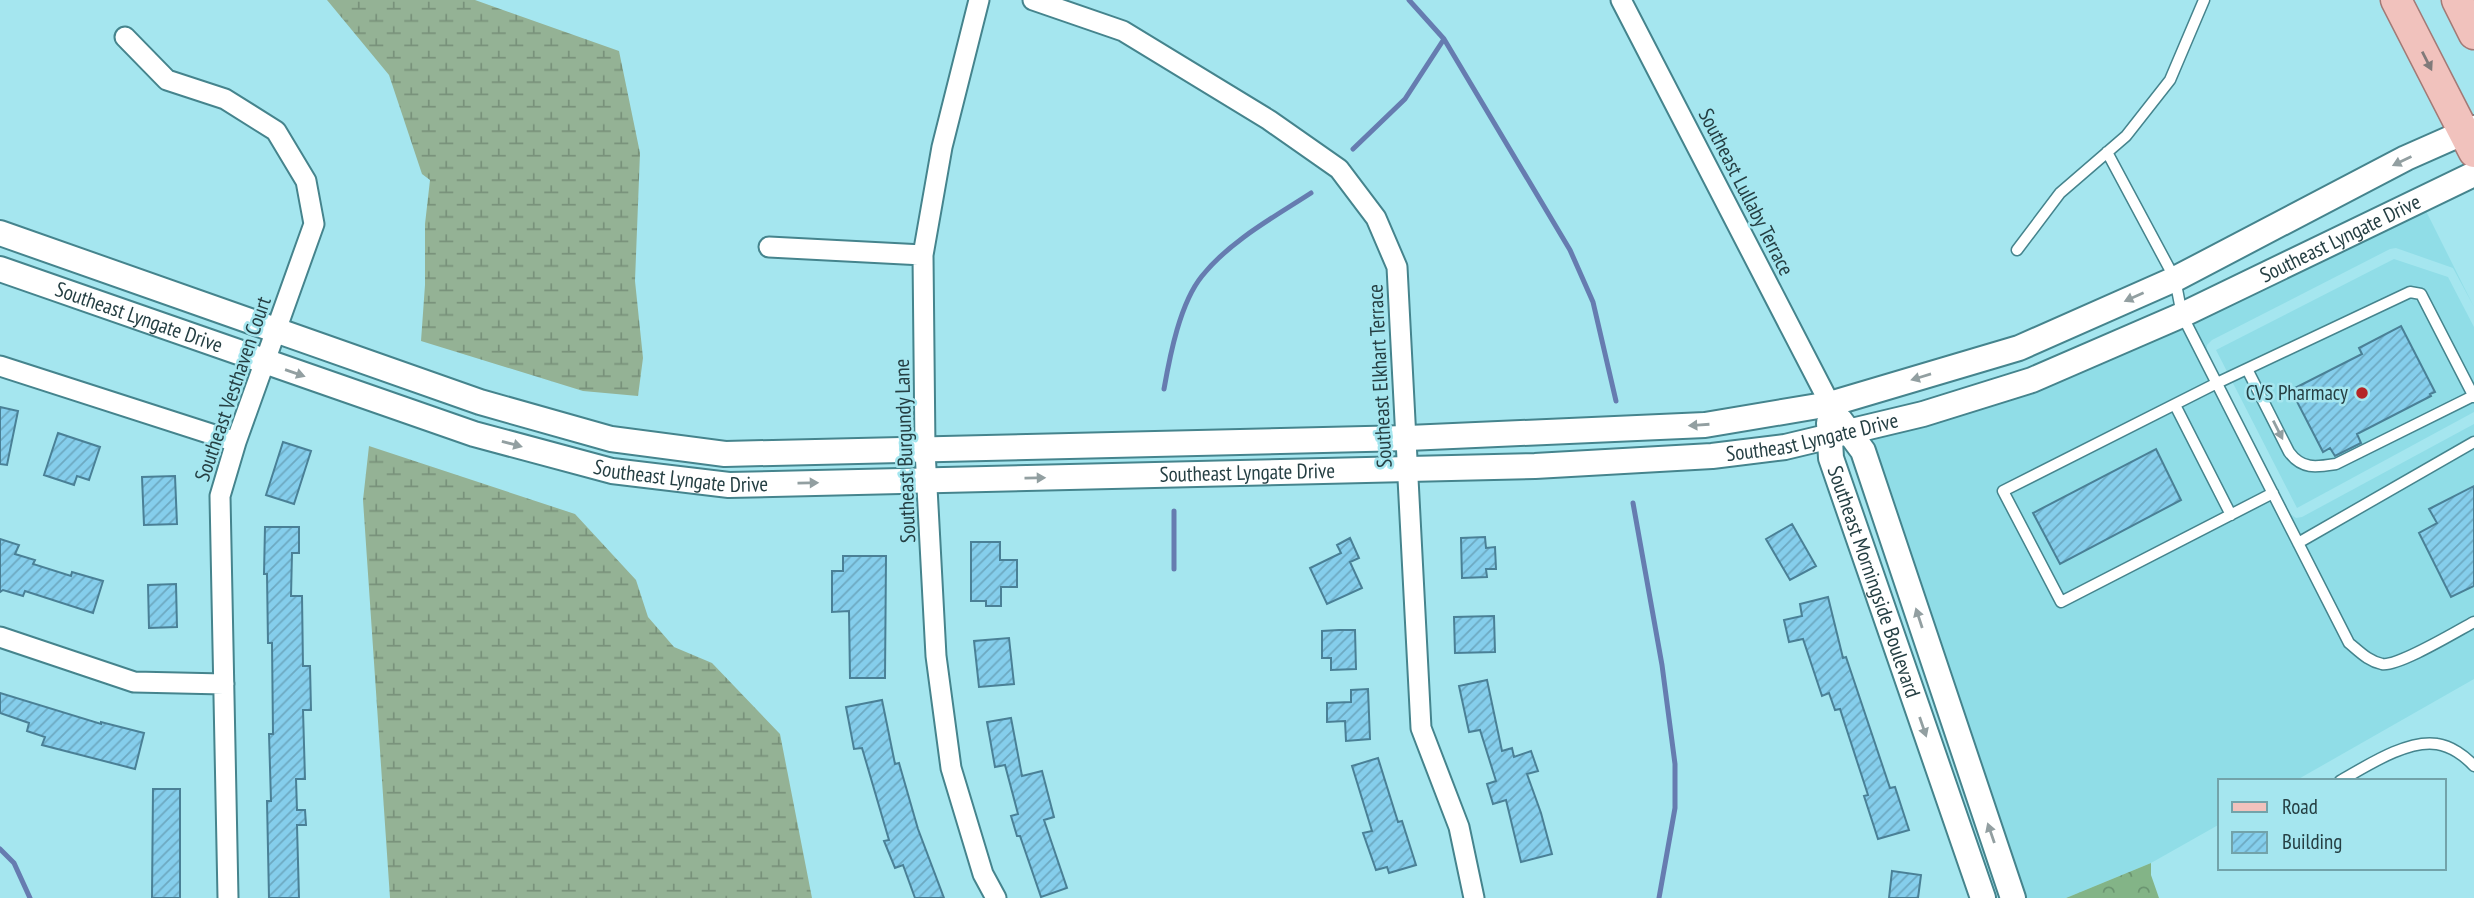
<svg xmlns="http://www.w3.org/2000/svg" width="2474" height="898" font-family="'PT Sans Narrow',sans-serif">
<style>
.built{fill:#90dde7}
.forest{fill:url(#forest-crowns)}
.wetland{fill:url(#wetland-marsh)}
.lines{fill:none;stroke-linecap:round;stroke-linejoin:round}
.stream{stroke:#667cb0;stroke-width:5}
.building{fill:url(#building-hatch);stroke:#4a8096;stroke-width:2}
.service-casing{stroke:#45848d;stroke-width:13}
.minor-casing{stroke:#45848d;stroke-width:23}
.tertiary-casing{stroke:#45848d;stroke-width:28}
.primary-casing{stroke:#a37a76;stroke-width:33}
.service{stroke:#fff;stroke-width:10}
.minor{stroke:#fff;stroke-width:19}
.tertiary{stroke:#fff;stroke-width:24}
.primary{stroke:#f1c2bd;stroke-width:30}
.oneway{fill:#817a7a}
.oneway2{fill:#929fa1}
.poi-dot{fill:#b52526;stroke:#a5e6ef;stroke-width:2.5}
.labels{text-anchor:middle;stroke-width:5;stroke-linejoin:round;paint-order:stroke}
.street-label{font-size:21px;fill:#253f43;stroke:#a5e6ef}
.poi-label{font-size:21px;fill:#253f43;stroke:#a5e6ef;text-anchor:end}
</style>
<defs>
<pattern id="forest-crowns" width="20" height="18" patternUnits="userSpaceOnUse" patternTransform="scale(1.75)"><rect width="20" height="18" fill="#83b487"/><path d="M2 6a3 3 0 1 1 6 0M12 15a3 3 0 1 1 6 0" fill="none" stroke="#6b9470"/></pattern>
<pattern id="wetland-marsh" width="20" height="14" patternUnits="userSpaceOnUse" patternTransform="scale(1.75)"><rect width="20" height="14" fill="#94b295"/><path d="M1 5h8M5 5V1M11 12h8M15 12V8" fill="none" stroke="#79927b"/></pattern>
<pattern id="building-hatch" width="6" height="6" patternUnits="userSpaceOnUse" patternTransform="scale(1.75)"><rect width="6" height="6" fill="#85ceec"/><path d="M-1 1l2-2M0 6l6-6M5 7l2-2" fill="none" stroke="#6da9c1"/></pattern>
</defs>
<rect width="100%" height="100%" fill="#a5e6ef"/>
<path class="built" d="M 2425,209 L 2474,307 L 2453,268 L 2396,248 L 2390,249 L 2212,340 L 2207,345 L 2206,353 L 2289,513 L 2296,518 L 2302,517 L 2474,424 L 2474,679 L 2295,781 L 2220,781 L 2220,824 L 2151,863 L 2066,898 L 2024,898 L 1867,439 Z
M 2394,259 L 2448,277 L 2474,327 L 2474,412 L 2297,508 L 2216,350 Z"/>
<path class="forest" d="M 2151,863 L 2151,875 L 2159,898 L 2066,898 Z"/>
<path class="wetland" d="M 327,0 L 475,0 L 619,51 L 640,153 L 635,281 L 643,358 L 638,396 L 583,391 L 421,341 L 425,285 L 425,224 L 430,180 L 422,174 L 389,75 Z
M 369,446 L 575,514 L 636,580 L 648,617 L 674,647 L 712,663 L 780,734 L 812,898 L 390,898 L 363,500 Z"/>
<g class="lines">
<path class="stream" d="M 1409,0 L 1444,39 L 1570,250 L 1593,302 L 1616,401
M 1353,149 L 1405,99 L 1444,39
M 1164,389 C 1170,355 1180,303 1202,276 C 1230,241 1274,217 1311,193
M 1633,503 L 1662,665 L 1675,764 L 1675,808 L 1659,898
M 1174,511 L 1174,569
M 0,849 L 14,863 L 30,898"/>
</g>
<path class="building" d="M 2401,326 L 2435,392 L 2430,394 L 2431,396 L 2357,434 L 2361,443 L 2335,456 L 2330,448 L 2323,452 L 2291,390 L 2362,354 L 2359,348 Z
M 0,407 L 18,411 L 7,465 L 0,464 Z
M 58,433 L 100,447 L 89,480 L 77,476 L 74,485 L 44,475 Z
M 283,442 L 311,451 L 294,504 L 266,495 Z
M 2156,449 L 2181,500 L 2060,564 L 2033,513 Z
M 175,476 L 177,524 L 144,525 L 142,477 Z
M 2474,486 L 2474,586 L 2451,597 L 2419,533 L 2437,523 L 2429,509 Z
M 1792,524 L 1816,566 L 1790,580 L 1766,539 Z
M 265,527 L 299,527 L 299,553 L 292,553 L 291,596 L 302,596 L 303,666 L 310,666 L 311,710 L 303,710 L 305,779 L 296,779 L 297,810 L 305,810 L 306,825 L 297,825 L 299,898 L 269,898 L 267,801 L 271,801 L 269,734 L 273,734 L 272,643 L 268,643 L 267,574 L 264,574 Z
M 1485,537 L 1486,548 L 1495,547 L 1496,569 L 1486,569 L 1487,577 L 1462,578 L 1461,538 Z
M 1350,538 L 1359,558 L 1350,562 L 1362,588 L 1327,604 L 1310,568 L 1341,553 L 1337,545 Z
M 0,539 L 19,545 L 15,554 L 35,560 L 33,564 L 71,576 L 72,572 L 103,581 L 93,613 L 25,591 L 23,596 L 3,590 L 0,592 Z
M 971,542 L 1000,542 L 1000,560 L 1017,560 L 1017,587 L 1001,587 L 1001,606 L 986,606 L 986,601 L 971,601 Z
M 843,556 L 886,556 L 885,678 L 850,678 L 849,611 L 832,612 L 832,571 L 843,571 Z
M 176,584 L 177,627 L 149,628 L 148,585 Z
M 1828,597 L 1843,658 L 1846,657 L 1890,788 L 1895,787 L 1909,830 L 1878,839 L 1864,796 L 1868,795 L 1840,709 L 1835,710 L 1829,693 L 1822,696 L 1803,639 L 1789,642 L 1784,620 L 1802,616 L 1800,604 Z
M 1494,616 L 1495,652 L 1455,653 L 1454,617 Z
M 1339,630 L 1355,630 L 1356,669 L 1331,670 L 1331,658 L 1322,658 L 1322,631 Z
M 1009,638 L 1014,684 L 979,687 L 974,641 Z
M 1487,680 L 1502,751 L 1512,748 L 1514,757 L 1531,751 L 1538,771 L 1527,774 L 1541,813 L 1552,854 L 1521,862 L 1506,800 L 1493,804 L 1487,784 L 1496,781 L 1480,730 L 1469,732 L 1459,686 Z
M 1368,689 L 1370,739 L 1346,741 L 1345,721 L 1327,722 L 1327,703 L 1351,702 L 1351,690 Z
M 0,693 L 101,724 L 101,722 L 144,733 L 135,769 L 42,745 L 45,737 L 27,731 L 29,723 L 0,713 Z
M 882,700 L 895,764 L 899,763 L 918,829 L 944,898 L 915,898 L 903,865 L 895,868 L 884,841 L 889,840 L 862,748 L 854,749 L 846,707 Z
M 1011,718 L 1022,776 L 1042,771 L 1054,817 L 1044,820 L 1067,888 L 1041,897 L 1020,836 L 1017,836 L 1011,816 L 1018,814 L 1005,765 L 995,767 L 987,722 Z
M 1378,758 L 1398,822 L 1402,821 L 1416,865 L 1389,873 L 1387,867 L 1376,870 L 1363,833 L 1372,831 L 1352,766 Z
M 153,789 L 180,789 L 180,898 L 152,898 Z
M 1892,871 L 1921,875 L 1918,898 L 1889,898 Z"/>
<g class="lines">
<defs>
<path id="service" d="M 2107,152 L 2175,279 L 2182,315 L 2349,643 C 2360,652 2368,661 2382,664 C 2398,667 2457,631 2474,622
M 2017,250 L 2060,193 L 2126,136 L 2170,80 L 2204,0
M 2247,369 L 2289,452 C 2302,470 2317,467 2336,464 L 2473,396
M 2175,405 L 2231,515
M 2273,493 L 2061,602 L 2003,491 L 2217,383 L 2410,292 L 2421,294 L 2474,397
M 2298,543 L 2474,442
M 2340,781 C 2365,767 2407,739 2437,744 C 2451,746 2465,756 2474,766"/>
<path id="minor" d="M 979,0 L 942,147 L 923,255 L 925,450 L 936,656 L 951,768 L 983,874 L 996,898
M 1033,0 L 1123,31 L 1269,120 L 1339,169 L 1376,218 L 1397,267 L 1421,728 L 1459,827 L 1474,898
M 1621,0 L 1830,404
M 125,37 L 167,80 L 225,99 L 276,131 L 306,181 L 314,224 L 236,442 L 220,496 L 228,898
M 769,247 L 923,255
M 0,366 L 236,442
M 0,637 L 134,682 L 224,684"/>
<g id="tertiary">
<path d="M 0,233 L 480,402 L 611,439 L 725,454 L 1408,438 L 1705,425 L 1830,404 L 2019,348 L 2175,279 L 2406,158 L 2474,128"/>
<path id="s1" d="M 0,269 L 474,434 L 612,471 L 729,485 L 1535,466 L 1712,456 L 1785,447 L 1923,414 L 2032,380 L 2182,315 L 2474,174"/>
<path d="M 1840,420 L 1863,451 L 2013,898"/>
<path id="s2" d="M 1829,423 L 1831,458 L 1983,898"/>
</g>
<path id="primary" d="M 2396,0 L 2474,152
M 2457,0 L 2474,34"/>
</defs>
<use href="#service" class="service-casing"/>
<use href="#minor" class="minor-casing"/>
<use href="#tertiary" class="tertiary-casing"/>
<use href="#primary" class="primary-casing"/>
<use href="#service" class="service"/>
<use href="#minor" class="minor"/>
<use href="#tertiary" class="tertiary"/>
<use href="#primary" class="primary"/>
</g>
<defs><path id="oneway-solid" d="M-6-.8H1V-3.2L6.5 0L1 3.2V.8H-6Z" transform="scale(1.75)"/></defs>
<use class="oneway" href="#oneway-solid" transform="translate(2427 61) rotate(63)"/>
<g class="oneway2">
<use href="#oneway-solid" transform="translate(2402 161) rotate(154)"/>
<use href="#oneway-solid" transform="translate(2134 297) rotate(156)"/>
<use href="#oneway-solid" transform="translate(295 373) rotate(19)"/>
<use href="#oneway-solid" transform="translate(1921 377) rotate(163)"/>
<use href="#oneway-solid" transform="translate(1699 425) rotate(176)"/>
<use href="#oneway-solid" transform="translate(2278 430) rotate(63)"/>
<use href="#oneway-solid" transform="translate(512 444) rotate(15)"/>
<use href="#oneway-solid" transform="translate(1035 478) rotate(-1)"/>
<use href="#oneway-solid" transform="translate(808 483) rotate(-1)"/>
<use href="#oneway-solid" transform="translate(1919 618) rotate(-108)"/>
<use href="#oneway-solid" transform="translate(1923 727) rotate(71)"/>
<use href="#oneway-solid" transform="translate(1991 833) rotate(-109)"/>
</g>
<circle class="poi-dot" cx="2362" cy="393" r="7"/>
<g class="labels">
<g class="street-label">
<text transform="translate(1746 192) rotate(63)" y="7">Southeast Lullaby Terrace</text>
<text dy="7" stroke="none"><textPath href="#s1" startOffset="2415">Southeast Lyngate Drive</textPath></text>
<text dy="7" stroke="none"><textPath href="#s1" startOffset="147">Southeast Lyngate Drive</textPath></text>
<text transform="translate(1380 376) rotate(-93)" y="7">Southeast Elkhart Terrace</text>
<text transform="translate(233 389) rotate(-71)" y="7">Southeast Vesthaven Court</text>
<text dy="7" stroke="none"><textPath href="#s1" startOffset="1848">Southeast Lyngate Drive</textPath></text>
<text transform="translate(905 451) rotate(-92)" y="7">Southeast Burgundy Lane</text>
<text dy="7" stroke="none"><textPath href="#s1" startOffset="1281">Southeast Lyngate Drive</textPath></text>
<text dy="7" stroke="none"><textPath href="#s1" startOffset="714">Southeast Lyngate Drive</textPath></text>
<text dy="7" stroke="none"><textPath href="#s2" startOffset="166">Southeast Morningside Boulevard</textPath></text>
</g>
<g class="poi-label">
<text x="2348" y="400">CVS Pharmacy</text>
</g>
</g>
<rect x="2218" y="779" width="228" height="91" fill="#a5e6ef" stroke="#72a3aa" stroke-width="2"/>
<rect x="2232" y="802" width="35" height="10" fill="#f1c2bd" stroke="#72a3aa" stroke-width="2"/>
<text x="2282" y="814" font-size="21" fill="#253f43">Road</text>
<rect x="2232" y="832" width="35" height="21" fill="url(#building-hatch)" stroke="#72a3aa" stroke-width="2"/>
<text x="2282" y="849" font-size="21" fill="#253f43">Building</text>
</svg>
